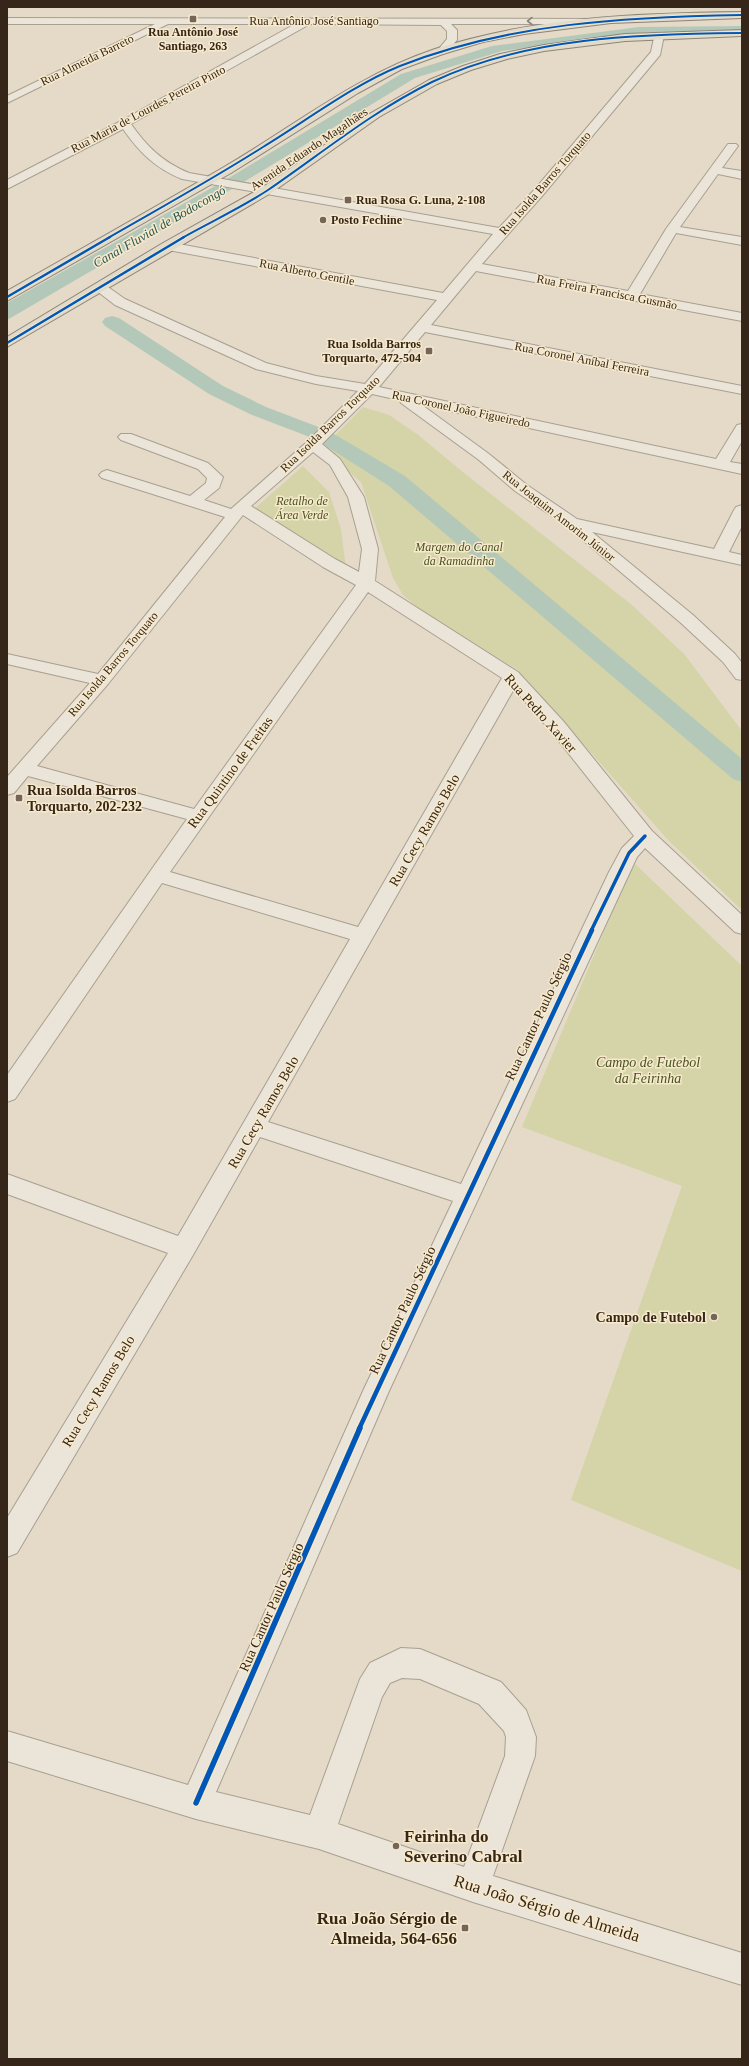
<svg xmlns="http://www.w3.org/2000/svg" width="749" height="2066" font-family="Georgia,serif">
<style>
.green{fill:#d5d3a8}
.water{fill:#b4c8ba}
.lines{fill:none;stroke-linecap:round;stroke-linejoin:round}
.canal{fill:#b4c8ba;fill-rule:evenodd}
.minor-casing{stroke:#a89f91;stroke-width:2}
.major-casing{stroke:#8d8478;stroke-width:2}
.minor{fill:#ebe5d9;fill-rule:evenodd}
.major{fill:#e2dbca;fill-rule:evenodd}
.cycleway-far4-casing{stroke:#f7e9cb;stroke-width:3.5}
.cycleway-far3-casing{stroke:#f7e9cb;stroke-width:4}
.cycleway-far2-casing{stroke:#f7e9cb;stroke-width:5.5}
.cycleway-far1-casing{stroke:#f7e9cb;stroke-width:7}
.cycleway-casing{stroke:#f7e9cb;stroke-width:8}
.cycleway-far4{stroke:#0057b8;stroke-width:2}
.cycleway-far3{stroke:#0057b8;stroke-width:2.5}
.cycleway-far2{stroke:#0057b8;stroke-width:3.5}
.cycleway-far1{stroke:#0057b8;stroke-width:4.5}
.cycleway{stroke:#0057b8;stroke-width:5.5}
.oneway{stroke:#90867a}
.poi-dot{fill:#736557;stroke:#f7e9cb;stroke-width:1.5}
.labels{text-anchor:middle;stroke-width:3;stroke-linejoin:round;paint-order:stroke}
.far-street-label{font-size:12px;fill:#36261a;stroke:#f7e9cb}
.far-poi-label{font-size:12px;font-weight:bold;fill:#36261a;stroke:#f7e9cb;text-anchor:start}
.far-park-label{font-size:12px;font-style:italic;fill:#485320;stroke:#f7e9cb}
.far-water-label{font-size:13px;font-style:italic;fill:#285652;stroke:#f7e9cb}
.street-label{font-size:14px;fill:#36261a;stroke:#f7e9cb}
.poi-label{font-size:14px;font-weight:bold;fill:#36261a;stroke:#f7e9cb;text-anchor:start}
.park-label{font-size:14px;font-style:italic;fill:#485320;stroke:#f7e9cb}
.near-poi-label{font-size:17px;font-weight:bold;fill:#36261a;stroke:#f7e9cb;text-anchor:start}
.near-street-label{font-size:17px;fill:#36261a;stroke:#f7e9cb}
</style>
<rect width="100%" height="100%" fill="#e4dac7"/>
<path class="green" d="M 363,407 L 389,415 L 417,434 L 464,473 L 632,605 L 685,655 L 742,731 L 742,910 L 669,841 L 518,670 L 420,609 L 403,595 L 393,578 L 361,482 L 322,449 Z
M 303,466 L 329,492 L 341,529 L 346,569 L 251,512 Z
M 633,862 L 742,966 L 742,1571 L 571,1500 L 682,1186 L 522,1127 Z"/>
<path class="water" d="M 742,26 L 742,31 L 647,32 L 502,51 L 415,78 L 237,186 L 7,320 L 7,303 L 222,182 L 401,74 L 492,46 L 639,27 Z"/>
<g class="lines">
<path class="canal" d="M 112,316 L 119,318 L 223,386 L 266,407 L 329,431 L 405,476 L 742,759 L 742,782 L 733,779 L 389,486 L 315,439 L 252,415 L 209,394 L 105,326 L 102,322 L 105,318 Z"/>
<defs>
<path id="minor" d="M 7,18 L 601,19 L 602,21 L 601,23 L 597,24 L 451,24 L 457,30 L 457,40 L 446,53 L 442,54 L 437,51 L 447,39 L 447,31 L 441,25 L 310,24 L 131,124 C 147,147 163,162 189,173 L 499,228 L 535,189 L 651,52 L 655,33 L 663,33 L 664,35 L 660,55 L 543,195 L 482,264 L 628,291 L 666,229 L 728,144 L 736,144 L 738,146 L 722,168 L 742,171 L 742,179 L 718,174 L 680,227 L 742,237 L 742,245 L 676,233 L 640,294 L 742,313 L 742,321 L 476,271 L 431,325 L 742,386 L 742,394 L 425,332 L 379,387 L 716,459 L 737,425 L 742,424 L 742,441 L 730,462 L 742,464 L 742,474 L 422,405 L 489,454 L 527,485 L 577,519 L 714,549 L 734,510 L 736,507 L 742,505 L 742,526 L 729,552 L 742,555 L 742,565 L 592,532 L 693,615 L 735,654 L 742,663 L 742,680 L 736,679 L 723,662 L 681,623 L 565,525 L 515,491 L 479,460 L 401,403 L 399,400 L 372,394 L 322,444 L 340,459 L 364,497 L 378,549 L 375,581 L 518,672 L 564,722 L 652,831 L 742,915 L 742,934 L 735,932 L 645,848 L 637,857 L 389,1391 L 216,1792 L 310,1815 L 360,1679 L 370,1663 L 401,1648 L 420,1649 L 501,1682 L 526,1710 L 536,1737 L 535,1756 L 493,1876 L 742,1953 L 742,1985 L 473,1902 L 319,1849 L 196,1819 L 7,1761 L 7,1731 L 188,1785 L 363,1391 L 453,1201 L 260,1137 L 193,1255 L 17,1553 L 7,1557 L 7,1518 L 168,1253 L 7,1194 L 7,1174 L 178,1236 L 350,939 L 162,883 L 15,1099 L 7,1102 L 7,1075 L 187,819 L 28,776 L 14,793 L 7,795 L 7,777 L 90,683 L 7,664 L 7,654 L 98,674 L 225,517 L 102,478 L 99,475 L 102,472 L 107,470 L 190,496 L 206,483 L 207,478 L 198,469 L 121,440 L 118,437 L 121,434 L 131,434 L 208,463 L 223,477 L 219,488 L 204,500 L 231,509 L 308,441 L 358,391 L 316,384 L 256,369 L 115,305 L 93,288 L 95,285 L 105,285 L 125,299 L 266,363 L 316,376 L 365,384 L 437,300 L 168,250 L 162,246 L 168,242 L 443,293 L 493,234 L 182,179 C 155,168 139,152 123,129 L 7,189 L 7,180 L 121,121 L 295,24 L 168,24 L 7,103 L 7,96 L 155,24 L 7,24 ZM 313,452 L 330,465 L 348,497 L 362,549 L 359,572 L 335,559 L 251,506 ZM 243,515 L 323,567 L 356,585 L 194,809 L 37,766 L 108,684 ZM 368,592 L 502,678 L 358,927 L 170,872 ZM 514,689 L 550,730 L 634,836 L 622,848 L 609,872 L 461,1184 L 268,1122 ZM 402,1678 L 420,1679 L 479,1704 L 504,1731 L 506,1737 L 505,1756 L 464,1867 L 338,1824 L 382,1697 L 390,1683 Z"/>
<path id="major" d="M 742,12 L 742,18 L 611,23 L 524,34 L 483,42 L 443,54 L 402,69 L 358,93 L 231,173 L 7,301 L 7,291 C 79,250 152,209 224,167 C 294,126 357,75 435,49 C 534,17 639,13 742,12 Z
M 742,30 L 742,36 L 625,41 L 544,51 L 507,59 L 471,70 L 437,84 L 379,117 L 271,193 L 7,347 L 7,337 L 163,243 L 263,187 L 371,113 L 429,80 L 463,66 L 500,54 L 544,45 L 625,34 Z"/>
</defs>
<use href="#minor" class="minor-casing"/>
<use href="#major" class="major-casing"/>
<use href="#minor" class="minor"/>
<use href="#major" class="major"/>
<defs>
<path id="cycleway-far4" d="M 108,238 C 160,208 213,179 263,147 C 306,121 353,85 400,66 C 509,23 625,17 742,15
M 182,238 C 210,222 241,208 268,190 C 322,153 373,111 432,82 C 526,37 639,34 742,33"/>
<path id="cycleway-far3" d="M 7,297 L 110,237
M 7,343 L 184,237"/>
<path id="cycleway-far2" d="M 591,931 L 629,853 L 645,836"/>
<path id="cycleway-far1" d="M 359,1429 L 592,930"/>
<path id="cycleway" d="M 196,1803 L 360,1428"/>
</defs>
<use href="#cycleway-far4" class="cycleway-far4-casing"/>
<use href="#cycleway-far3" class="cycleway-far3-casing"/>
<use href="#cycleway-far2" class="cycleway-far2-casing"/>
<use href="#cycleway-far1" class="cycleway-far1-casing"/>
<use href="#cycleway" class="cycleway-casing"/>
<use href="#cycleway-far4" class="cycleway-far4"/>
<use href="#cycleway-far3" class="cycleway-far3"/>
<use href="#cycleway-far2" class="cycleway-far2"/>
<use href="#cycleway-far1" class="cycleway-far1"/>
<use href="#cycleway" class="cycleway"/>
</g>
<defs><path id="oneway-chevron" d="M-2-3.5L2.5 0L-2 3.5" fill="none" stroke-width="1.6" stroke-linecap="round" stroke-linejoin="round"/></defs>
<use class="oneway" href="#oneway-chevron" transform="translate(530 21) rotate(180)"/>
<g class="poi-dot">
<rect x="189" y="15" width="8" height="8" rx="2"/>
<rect x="344" y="196" width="8" height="8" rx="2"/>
<circle cx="323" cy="220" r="4"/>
<rect x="425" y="347" width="8" height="8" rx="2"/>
<rect x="15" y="794" width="8" height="8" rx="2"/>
<circle cx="714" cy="1317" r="4"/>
<circle cx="396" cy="1846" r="4"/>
<rect x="461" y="1924" width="8" height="8" rx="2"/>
</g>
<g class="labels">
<g class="far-street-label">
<text x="314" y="25">Rua Antônio José Santiago</text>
<text transform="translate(87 60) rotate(-26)" y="4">Rua Almeida Barreto</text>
<text transform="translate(148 109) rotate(-28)" y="4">Rua Maria de Lourdes Pereira Pinto</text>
<text transform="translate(309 149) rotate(-34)" y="4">Avenida Eduardo Magalhães</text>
<text transform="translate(545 183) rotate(-49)" y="4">Rua Isolda Barros Torquato</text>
<text transform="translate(307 272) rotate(11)" y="4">Rua Alberto Gentile</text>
<text transform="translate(607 292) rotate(11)" y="4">Rua Freira Francisca Gusmão</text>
<text transform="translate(582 359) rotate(11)" y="4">Rua Coronel Aníbal Ferreira</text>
<text transform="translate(461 409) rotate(12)" y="4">Rua Coronel João Figueiredo</text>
<text transform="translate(330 424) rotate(-44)" y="4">Rua Isolda Barros Torquato</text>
<text transform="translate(559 516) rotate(38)" y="4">Rua Joaquim Amorim Júnior</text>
<text transform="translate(113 664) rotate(-50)" y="4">Rua Isolda Barros Torquato</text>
</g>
<g class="far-poi-label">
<text x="193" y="36" text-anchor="middle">Rua Antônio José<tspan x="193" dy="14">Santiago, 263</tspan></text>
<text x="356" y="204">Rua Rosa G. Luna, 2-108</text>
<text x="331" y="224">Posto Fechine</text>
<text x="421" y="348" text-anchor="end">Rua Isolda Barros<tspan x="421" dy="14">Torquarto, 472-504</tspan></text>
</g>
<g class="far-park-label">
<text x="302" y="505">Retalho de<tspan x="302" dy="14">Área Verde</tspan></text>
<text x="459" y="551">Margem do Canal<tspan x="459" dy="14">da Ramadinha</tspan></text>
</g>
<g class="far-water-label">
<text transform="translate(159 226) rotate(-30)" y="5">Canal Fluvial de Bodocongó</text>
</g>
<g class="street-label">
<text transform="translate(541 713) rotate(48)" y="5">Rua Pedro Xavier</text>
<text transform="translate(230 772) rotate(-54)" y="5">Rua Quintino de Freitas</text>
<text transform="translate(424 830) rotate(-60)" y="5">Rua Cecy Ramos Belo</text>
<text transform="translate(538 1016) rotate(-65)" y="5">Rua Cantor Paulo Sérgio</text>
<text transform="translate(263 1112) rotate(-60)" y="5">Rua Cecy Ramos Belo</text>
<text transform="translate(402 1310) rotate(-65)" y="5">Rua Cantor Paulo Sérgio</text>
<text transform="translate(98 1391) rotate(-59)" y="5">Rua Cecy Ramos Belo</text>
<text transform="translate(271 1607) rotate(-66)" y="5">Rua Cantor Paulo Sérgio</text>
</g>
<g class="poi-label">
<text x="27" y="795">Rua Isolda Barros<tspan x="27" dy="16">Torquarto, 202-232</tspan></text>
<text x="706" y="1322" text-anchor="end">Campo de Futebol</text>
</g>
<g class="park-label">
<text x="648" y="1067">Campo de Futebol<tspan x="648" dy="16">da Feirinha</tspan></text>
</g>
<g class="near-poi-label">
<text x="404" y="1842">Feirinha do<tspan x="404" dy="20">Severino Cabral</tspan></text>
<text x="457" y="1924" text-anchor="end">Rua João Sérgio de<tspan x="457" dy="20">Almeida, 564-656</tspan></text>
</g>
<g class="near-street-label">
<text transform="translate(547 1908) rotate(17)" y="6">Rua João Sérgio de Almeida</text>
</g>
</g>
<rect width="749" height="2066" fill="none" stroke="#36261a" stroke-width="16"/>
</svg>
